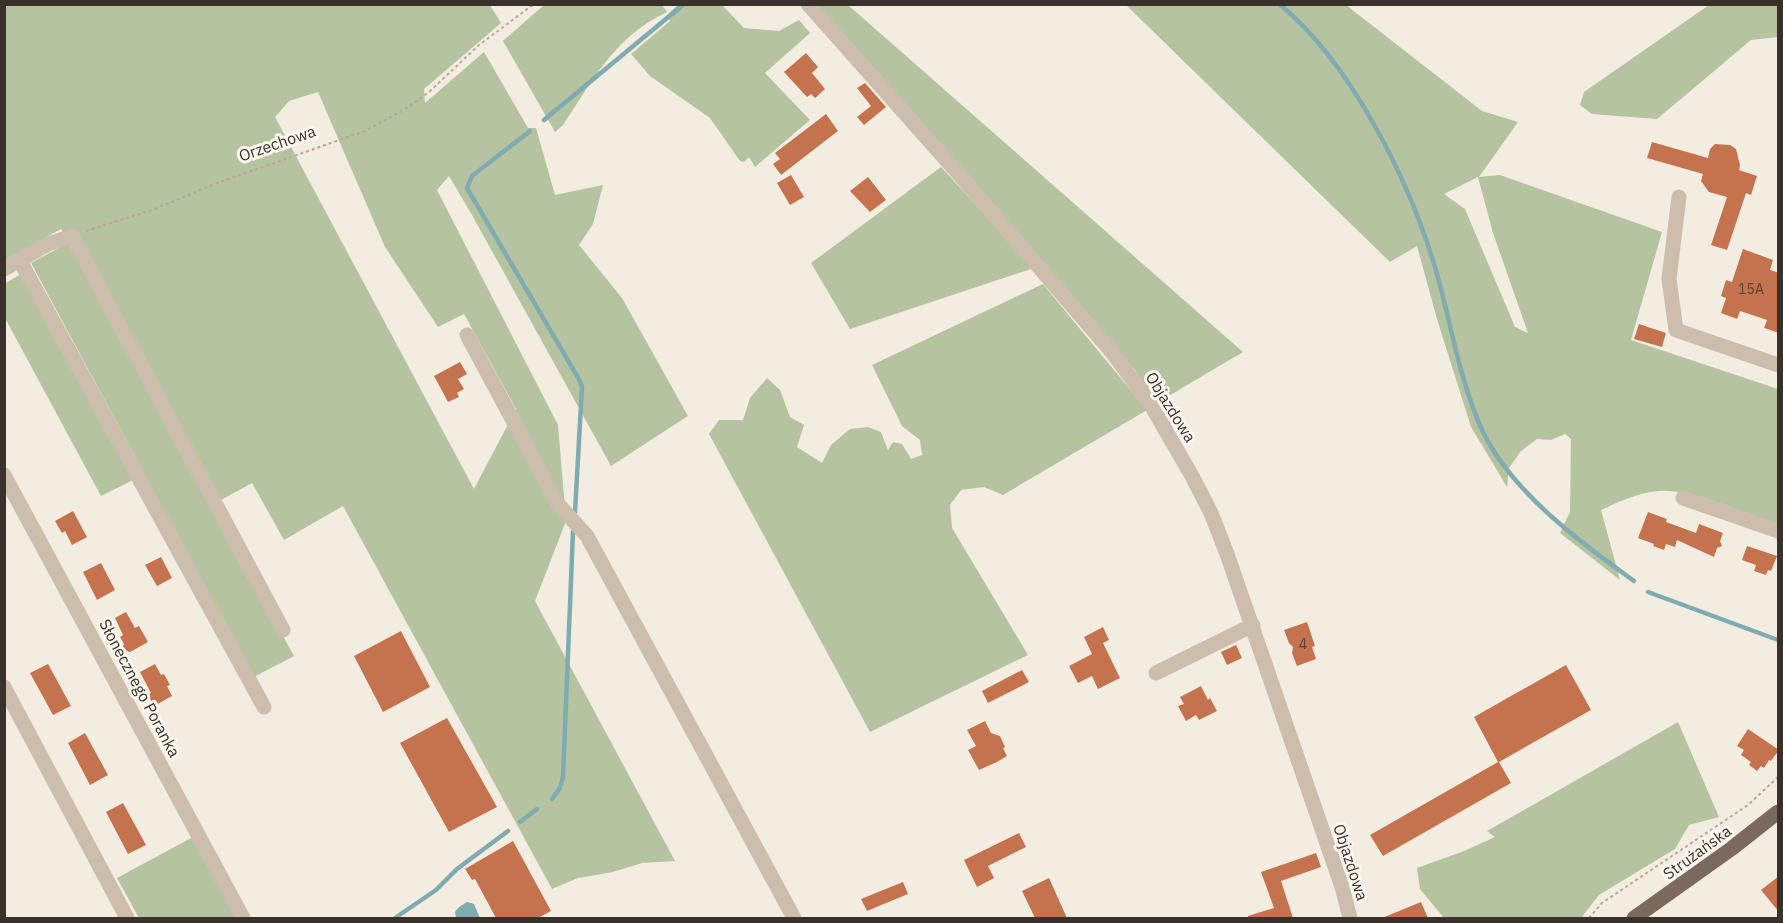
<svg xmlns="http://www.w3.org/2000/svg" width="1783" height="923" font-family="'IBM Plex Sans',sans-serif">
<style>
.green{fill:#b5c3a1;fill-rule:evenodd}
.water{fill:#80abb0}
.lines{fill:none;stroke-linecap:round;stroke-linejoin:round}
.stream{stroke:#80abb0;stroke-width:4.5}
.building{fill:#c4734e}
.path{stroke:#b8a797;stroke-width:2;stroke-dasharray:3 3;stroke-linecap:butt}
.minor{stroke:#ccbdad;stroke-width:15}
.major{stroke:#7c695d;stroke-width:15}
.labels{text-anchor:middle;stroke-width:6;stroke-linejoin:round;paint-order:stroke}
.number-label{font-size:14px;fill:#5c4234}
.street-label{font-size:16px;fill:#3a312b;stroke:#fbf6ee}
</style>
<rect width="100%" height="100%" fill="#f3ece1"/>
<path class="green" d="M 679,4 L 722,5 L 744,28 L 779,31 L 799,20 L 810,33 L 765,73 L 810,120 L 755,167 L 749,157 L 744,162 L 740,161 L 710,118 L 650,76 L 631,54 L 670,21 L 668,14 Z
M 5,5 L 490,5 L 501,23 L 424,89 L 425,103 L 484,52 L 528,128 L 536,128 L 555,195 L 603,185 L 593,224 L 579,245 L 622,298 L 688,416 L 611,466 L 472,215 L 449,176 L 437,190 L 558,425 L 566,521 L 535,601 L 675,861 L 642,863 L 613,872 L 578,878 L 552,889 L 343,506 L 284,540 L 252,483 L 221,500 L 61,229 L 5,260 ZM 318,92 L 385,247 L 438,327 L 464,314 L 516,409 L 474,489 L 275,117 L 289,101 Z
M 544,5 L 662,5 L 667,12 C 615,36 593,80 563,125 L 555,132 L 503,41 Z
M 815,5 L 848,5 L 1243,352 L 1155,404 L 1135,370 Z
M 1126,5 L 1346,5 L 1482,111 L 1518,122 L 1479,177 L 1500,175 L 1662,232 L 1631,340 L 1778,389 L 1778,526 C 1745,514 1694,488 1658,491 C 1638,493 1620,501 1601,510 L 1620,580 L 1560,533 L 1570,512 L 1571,439 L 1565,434 L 1551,440 L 1537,439 L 1521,451 L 1509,468 L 1507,487 L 1471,427 L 1437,319 L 1417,246 L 1390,262 ZM 1478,177 L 1493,233 L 1528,333 L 1515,327 L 1465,209 L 1444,194 Z
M 1709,5 L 1778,5 L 1778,37 L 1751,40 L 1657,119 L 1592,114 L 1580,105 L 1584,92 Z
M 941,167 L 1034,268 L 850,329 L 811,263 Z
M 68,243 L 294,656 L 254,677 L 31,263 Z
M 21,274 L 133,480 L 101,496 L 5,318 L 4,284 Z
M 1043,284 L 1147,410 L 1003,495 L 984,487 L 961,490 L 950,505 L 952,528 L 1028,655 L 870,732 L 709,434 L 719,420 L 743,420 L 750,398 L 767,378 L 780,390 L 790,417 L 804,425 L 797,447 L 822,463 L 831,445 L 850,429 L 868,427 L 881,432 L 888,450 L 893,442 L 902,444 L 911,459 L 922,455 L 920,440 L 902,426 L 872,365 Z
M 1678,722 L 1719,817 L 1689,825 L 1675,849 L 1599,895 L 1581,918 L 1444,918 L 1420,889 L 1417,868 L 1464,851 L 1495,837 L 1487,831 Z
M 193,837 L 236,918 L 139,918 L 117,878 Z"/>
<path class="water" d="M 467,902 L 474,904 L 480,918 L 456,918 L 455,912 L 459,907 Z"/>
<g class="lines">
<path class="stream" d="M 1279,4 C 1350,61 1409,180 1435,267 C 1451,322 1459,380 1483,432 C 1512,492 1581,543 1634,581
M 544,120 L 684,4
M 530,131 L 472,176 L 467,188 L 580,381 L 582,387 L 575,512
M 1648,592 L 1778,640
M 552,799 L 560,788 L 563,777 L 573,531
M 520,822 L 537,809
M 395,918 L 436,890 L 457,869 L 508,831"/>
</g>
<path class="building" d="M 806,53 L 818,67 L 812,73 L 825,89 L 815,98 L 811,94 L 807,97 L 784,72 Z
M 865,83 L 886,107 L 864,125 L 857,117 L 871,106 L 857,88 Z
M 826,114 L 838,131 L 781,175 L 773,164 L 780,159 L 775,153 Z
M 1652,142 L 1708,158 L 1710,149 L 1715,144 L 1730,145 L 1736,149 L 1740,165 L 1739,170 L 1757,176 L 1751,195 L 1746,193 L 1727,250 L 1711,245 L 1727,197 L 1709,192 L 1701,181 L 1703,174 L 1647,158 Z
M 791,175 L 804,197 L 790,205 L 777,183 Z
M 868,177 L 886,200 L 870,212 L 850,191 Z
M 1743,249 L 1773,260 L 1770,270 L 1779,273 L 1779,333 L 1764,328 L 1767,320 L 1740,311 L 1737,319 L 1721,313 L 1726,298 L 1721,296 L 1726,280 L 1732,282 Z
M 1639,324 L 1666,333 L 1662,347 L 1634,339 Z
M 460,362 L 467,374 L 458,379 L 464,389 L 457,393 L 459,397 L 448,402 L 434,376 Z
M 73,511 L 87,537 L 72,545 L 65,531 L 62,533 L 55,521 Z
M 1648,512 L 1667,519 L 1666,522 L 1696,533 L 1699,524 L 1723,533 L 1720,541 L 1722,546 L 1717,548 L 1714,557 L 1677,540 L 1675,547 L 1666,544 L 1664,550 L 1653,546 L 1654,544 L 1638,538 Z
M 1747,546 L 1777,556 L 1771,571 L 1768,570 L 1766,575 L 1754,571 L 1756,565 L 1742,560 Z
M 161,557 L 172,578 L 157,586 L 145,565 Z
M 101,563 L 115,590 L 97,600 L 83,572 Z
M 126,612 L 135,628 L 139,626 L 148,642 L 130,652 L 122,649 L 124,644 L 120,637 L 123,635 L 115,618 Z
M 1307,622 L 1315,646 L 1312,647 L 1316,659 L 1297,666 L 1292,653 L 1293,647 L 1289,643 L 1284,630 Z
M 1103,627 L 1109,640 L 1103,643 L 1120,678 L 1098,689 L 1092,676 L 1078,683 L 1069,666 L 1092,654 L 1084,637 Z
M 401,631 L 430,687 L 383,712 L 354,656 Z
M 1236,645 L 1242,658 L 1227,665 L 1221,652 Z
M 48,664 L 71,706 L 53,715 L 30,673 Z
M 155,664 L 161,675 L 164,674 L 170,685 L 167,686 L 172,696 L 154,706 L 148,695 L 151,693 L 140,672 Z
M 1566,665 L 1591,710 L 1499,762 L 1511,783 L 1383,856 L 1370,835 L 1498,762 L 1474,717 Z
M 1022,670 L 1029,682 L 988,703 L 982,691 Z
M 1201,686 L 1208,700 L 1210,698 L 1217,711 L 1199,720 L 1196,715 L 1186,721 L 1178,706 L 1184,704 L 1180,697 Z
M 447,718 L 497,807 L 449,832 L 400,743 Z
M 985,721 L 991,733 L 1000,736 L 1005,747 L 1003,748 L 1007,756 L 997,762 L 979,770 L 968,750 L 976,746 L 967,730 Z
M 1748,729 L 1779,750 L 1771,761 L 1769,760 L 1764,768 L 1761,766 L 1757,771 L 1749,765 L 1751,762 L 1741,755 L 1744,750 L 1737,746 Z
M 85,733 L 108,775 L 90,785 L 68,743 Z
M 123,803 L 146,845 L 128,854 L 106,812 Z
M 1019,833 L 1026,847 L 988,866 L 994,878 L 977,887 L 964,860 Z
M 513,841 L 551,911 L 538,918 L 496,918 L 475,879 L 472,880 L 465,869 Z
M 1316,853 L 1321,867 L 1281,881 L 1293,918 L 1248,918 L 1248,916 L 1274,908 L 1261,872 Z
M 1779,876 L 1779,912 L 1761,890 Z
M 1049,878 L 1067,918 L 1035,918 L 1022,891 Z
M 903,882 L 908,894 L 867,911 L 861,899 Z
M 1421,902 L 1428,918 L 1382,918 Z"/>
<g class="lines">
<path class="path" d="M 86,231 L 152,210 L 220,182 L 365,131 L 407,108 L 429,92 L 479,45 L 534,4
M 1589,918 L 1602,903 L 1748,805 L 1778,777"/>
<path class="minor" d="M 808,4 L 964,180 L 1112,352 L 1151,405 L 1192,476 L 1211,513 L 1227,554 L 1342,887 L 1350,918
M 1679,197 L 1669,279 L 1676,330 L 1778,365
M 19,259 L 264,707
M 4,269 L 48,244 L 72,236 L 283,630
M 467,335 L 558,504 L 587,536 L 794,918
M 4,475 L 243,918
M 1683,498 L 1778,531
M 1156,673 L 1253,625
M 4,687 L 127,918"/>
<path class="major" d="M 1634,918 L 1731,849 L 1778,812"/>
</g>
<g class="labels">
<g class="number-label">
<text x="1751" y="294">15A</text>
<text x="1303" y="649">4</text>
</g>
<g class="street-label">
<text transform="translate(277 143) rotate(-19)" y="6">Orzechowa</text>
<text transform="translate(1171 407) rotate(58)" y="6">Objazdowa</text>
<text transform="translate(140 688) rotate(62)" y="6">Słonecznego Poranka</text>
<text transform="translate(1697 852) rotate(-36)" y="6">Strużańska</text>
<text transform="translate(1351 862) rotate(72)" y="6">Objazdowa</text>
</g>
</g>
<rect width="1783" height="923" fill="none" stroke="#3a312b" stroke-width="12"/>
</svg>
